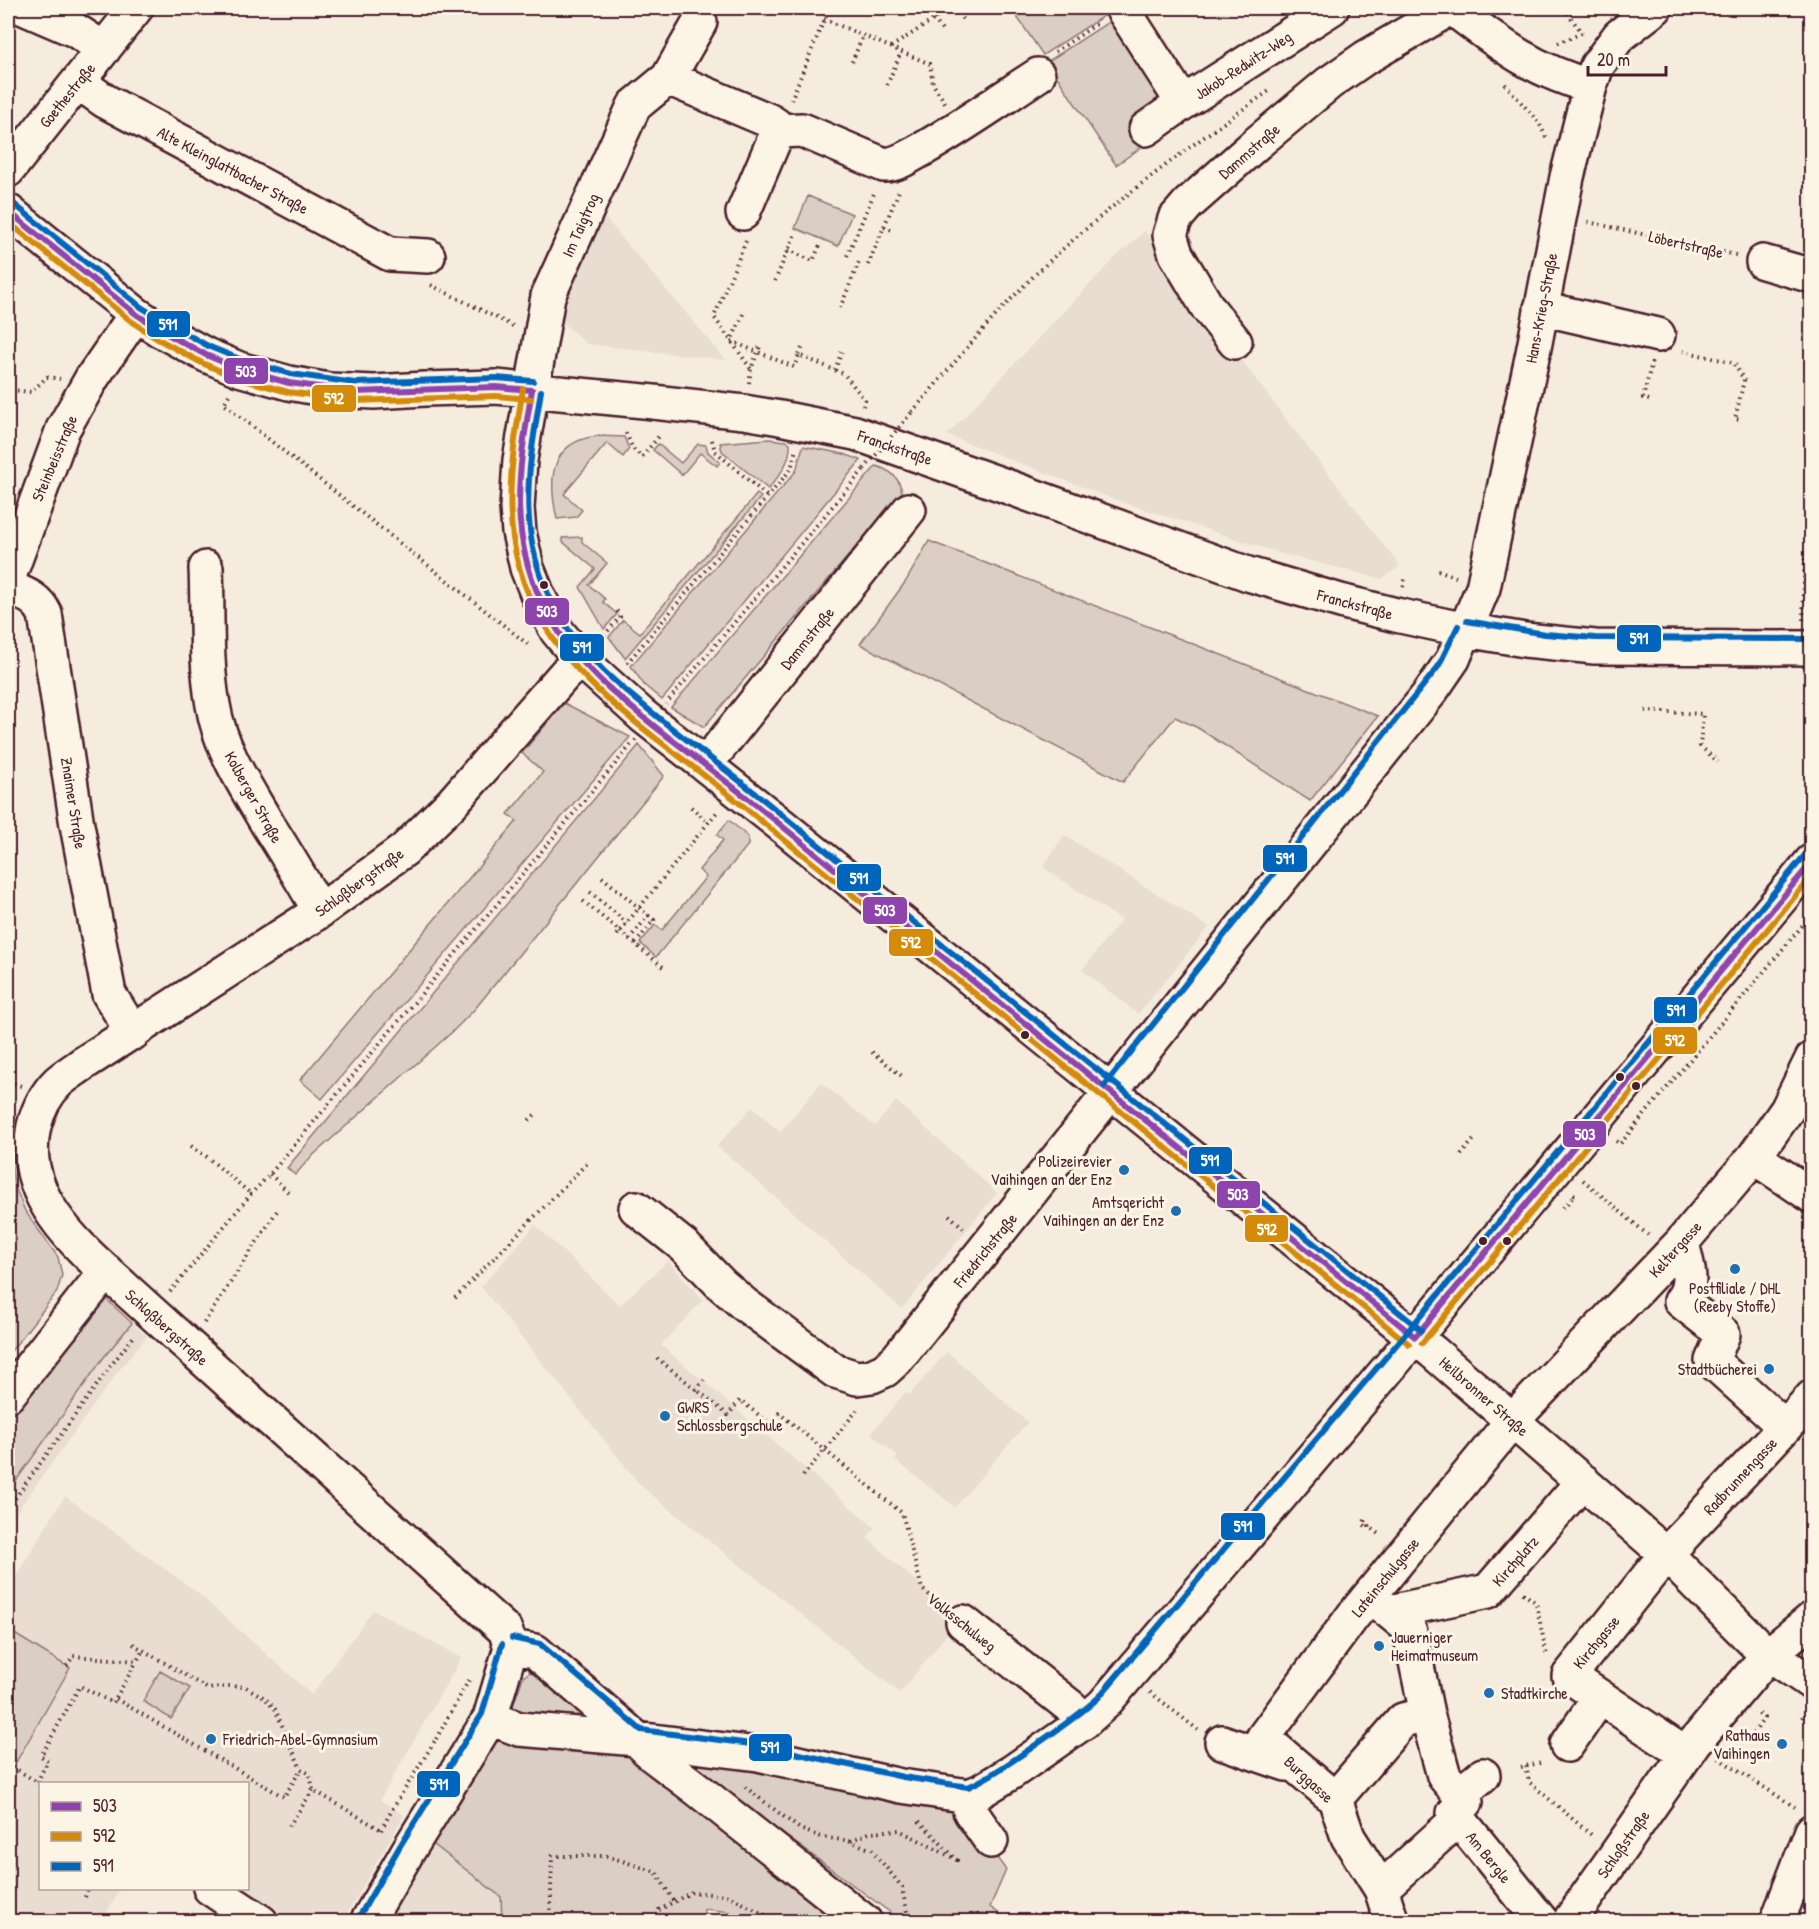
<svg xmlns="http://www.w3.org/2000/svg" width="1819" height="1929" font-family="'Patrick Hand',sans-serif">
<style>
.built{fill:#e8ddd0}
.green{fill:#dbcec4;stroke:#927678;stroke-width:1.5}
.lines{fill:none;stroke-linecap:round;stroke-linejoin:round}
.minor-casing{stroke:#4a1f2b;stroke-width:38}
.path{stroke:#4a1f2b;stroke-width:4;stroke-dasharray:1.5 4.5;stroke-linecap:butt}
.minor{stroke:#fcf5e5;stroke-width:33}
.minor-bridge-casing{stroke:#4a1f2b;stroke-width:38;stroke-linecap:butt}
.path-bridge{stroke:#4a1f2b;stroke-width:4;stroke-dasharray:1.5 4.5;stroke-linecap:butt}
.minor-bridge{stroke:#fcf5e5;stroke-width:33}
.bus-1-casing{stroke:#fcf5e5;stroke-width:10}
.bus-2-casing{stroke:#fcf5e5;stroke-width:10}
.bus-3-casing{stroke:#fcf5e5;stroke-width:10}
.bus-1{stroke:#8e44ad;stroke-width:6}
.bus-2{stroke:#d48b09;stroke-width:6}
.bus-3{stroke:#0065bd;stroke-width:6}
.bus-dot{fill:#4a1f2b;stroke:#fcf5e5;stroke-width:2}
.poi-dot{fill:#1f6fb2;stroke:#fcf5e5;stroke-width:2}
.labels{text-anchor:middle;stroke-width:6;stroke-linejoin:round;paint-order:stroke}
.street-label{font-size:16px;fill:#4a1f2b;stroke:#fcf5e5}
.poi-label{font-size:16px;fill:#4a1f2b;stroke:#fcf5e5;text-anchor:end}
.line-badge{stroke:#fcf5e5;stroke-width:2}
.badge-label{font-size:16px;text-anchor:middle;font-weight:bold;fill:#fff}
</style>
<rect width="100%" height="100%" fill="#f5ecde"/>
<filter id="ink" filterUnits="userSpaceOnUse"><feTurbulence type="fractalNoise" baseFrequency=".0167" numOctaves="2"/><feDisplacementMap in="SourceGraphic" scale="12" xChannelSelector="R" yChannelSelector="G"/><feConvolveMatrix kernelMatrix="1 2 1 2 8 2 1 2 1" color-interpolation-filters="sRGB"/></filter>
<g filter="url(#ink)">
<path class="built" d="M 600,212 L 726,360 L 587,344 L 555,316 Z
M 1145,231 L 1281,413 L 1400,566 L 1382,579 L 1283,554 L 1116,500 L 947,435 L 1049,327 L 1114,259 Z
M 1064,835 L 1209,927 L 1138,1014 L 1082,970 L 1121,920 L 1043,867 Z
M 821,1083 L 875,1126 L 896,1101 L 997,1193 L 902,1309 L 717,1146 L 752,1107 L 780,1132 Z
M 535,1225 L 620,1305 L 668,1261 L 703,1300 L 661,1345 L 875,1528 L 867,1538 L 959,1619 L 900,1693 L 642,1487 L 481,1287 Z
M 132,1323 L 147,1336 L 119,1370 L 8,1524 L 8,1492 L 104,1357 Z
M 947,1352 L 1028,1422 L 955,1507 L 895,1460 L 898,1456 L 871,1434 L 905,1392 L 909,1395 Z
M 65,1496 L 198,1593 L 312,1695 L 373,1610 L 461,1658 L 380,1800 L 404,1815 L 343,1921 L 280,1921 L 226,1889 L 248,1888 L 248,1784 L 40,1784 L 40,1888 L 120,1889 L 102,1921 L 8,1921 L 8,1589 Z
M 433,1844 L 501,1897 L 502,1921 L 385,1922 Z"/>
<path class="green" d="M 1011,8 L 1116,8 L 1043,55 Z
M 1116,17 L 1162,98 L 1146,144 L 1116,165 L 1047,62 Z
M 808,196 L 852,214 L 838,246 L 795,228 Z
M 597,436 L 624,437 L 629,449 L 623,457 L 607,443 L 564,494 L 582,510 L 576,517 L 557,519 C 548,480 549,442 597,436 Z
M 769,439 L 786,441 L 790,443 C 791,462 779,476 768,489 L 722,451 L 720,443 Z
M 658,444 L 681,463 L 698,444 L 706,445 L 708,452 L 720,462 L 717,466 L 700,453 L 682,475 L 653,450 Z
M 803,446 L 844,454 L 861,460 L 662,700 L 644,685 L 631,666 L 796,471 Z
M 876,466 C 890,470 899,477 902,492 L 704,727 L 671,707 Z
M 757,494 L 761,497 L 625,658 L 609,637 L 623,620 L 640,633 Z
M 582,537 L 582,542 L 607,563 L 589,585 L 605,599 L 603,602 L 617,614 L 604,629 L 580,587 L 595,569 L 563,542 L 562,538 Z
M 929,541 L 1378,716 L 1310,801 L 1198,728 L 1175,717 L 1123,782 L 860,644 L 906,581 Z
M 564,703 L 630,737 L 322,1099 L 300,1080 L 517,821 L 508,814 L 543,772 L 522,753 Z
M 639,745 L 664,776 L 474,1010 L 451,1033 L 310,1158 L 295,1175 L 287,1168 Z
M 729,820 L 748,837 L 748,845 L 656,957 L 640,943 L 655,925 L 662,930 L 706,877 L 699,870 L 723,840 L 717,835 Z
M 8,1088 L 14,1115 L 9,1145 L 14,1184 L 25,1211 L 58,1257 L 62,1275 L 57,1292 L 8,1355 Z
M 106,1299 L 132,1323 L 104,1357 L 8,1492 L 8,1415 L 89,1311 L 97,1309 Z
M 8,1630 L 70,1668 L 8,1776 Z
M 160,1671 L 190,1688 L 171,1719 L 143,1701 Z
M 530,1672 L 542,1672 L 579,1709 L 577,1721 L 530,1724 L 512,1709 L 523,1677 Z
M 493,1736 L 624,1748 L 844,1921 L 729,1921 L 730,1912 L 704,1909 L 703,1921 L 502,1921 L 501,1897 L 433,1844 Z
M 685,1754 L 947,1800 L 968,1818 L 1006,1870 L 990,1907 L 1010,1921 L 902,1921 L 684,1761 Z"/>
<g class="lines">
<defs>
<path id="minor" d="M 24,8 L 75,30 L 104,49
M 1122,8 L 1183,103
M 1452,8 C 1498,43 1532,70 1590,86
M 700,22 L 668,78 L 634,106 L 548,296 L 520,460 L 517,508 L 519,532 L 527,568 L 539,598 L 557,631 L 581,660 L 643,716 L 780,824 L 1433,1352 L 1666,1554 L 1759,1647 L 1812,1683
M 668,78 L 770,121 L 776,125 L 778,131
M 78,82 L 105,101 L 390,254 L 428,256
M 1146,129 L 1183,103 L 1332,8
M 778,131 L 802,130 L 884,165 C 898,165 911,155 923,149 C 963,126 1000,100 1038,75
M 8,170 L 136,8
M 8,211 L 136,314 L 160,330 L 206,355 L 239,369 L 289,383 L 329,390 L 374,392 L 425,389 L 496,387 L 644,401 L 744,412 L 780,418 L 855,433 L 1003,485 L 1248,574 L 1344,602 L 1396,615 L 1466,630 L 1525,640 L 1595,647 L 1812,648
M 743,213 L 778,131
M 1763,262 L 1812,276
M 1541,308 L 1658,335
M 1235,342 L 1208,308 L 1176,254 L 1170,235 L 1175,219 L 1188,204 L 1257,143 L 1329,83 L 1365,58 L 1437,16 L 1445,8
M 206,568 C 208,613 205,661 213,705 C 220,749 246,787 268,825 C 286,853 303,882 320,911
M 8,579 L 63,429 L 92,378 L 136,314
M 8,587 C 24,594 37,597 45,614 L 77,825 L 109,994 L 133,1033
M 705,765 L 909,510
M 1754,1157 L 1812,1196
M 636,1208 L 684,1246 L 721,1284 L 744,1304 L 835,1371 L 857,1378 L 872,1376 L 885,1370 L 897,1359 L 1429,694 L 1453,659 L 1483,588 L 1533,353 L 1567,177 L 1590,86 L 1597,66 L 1619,36 L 1655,8
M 1682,1242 C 1686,1264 1696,1282 1681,1301 L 1723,1334 L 1712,1361 L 1785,1427
M 120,1284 C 75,1244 18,1194 34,1126 C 38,1110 46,1094 58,1082 C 66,1075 76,1069 84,1063 L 320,911 L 404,850 L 452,803 L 565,674 L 581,660
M 182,1340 L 505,1630 L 511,1647
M 8,1395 L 106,1271
M 1370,1596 L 1409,1628 L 1427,1714 L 1444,1776 L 1466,1802 L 1454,1813 L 1542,1922
M 1390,1612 L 1488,1591 L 1583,1481
M 963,1622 L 1072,1708 L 1084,1722
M 511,1647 L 535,1651 L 637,1739 L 651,1754 L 697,1789 L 865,1922
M 490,1718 L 519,1729 L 637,1739 L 758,1754 L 901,1786 L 969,1796 L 981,1791 L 1012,1772 L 1084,1722 L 1104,1704 L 1415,1337 L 1812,861
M 1222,1742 L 1286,1764
M 1567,1745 L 1600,1697
M 1685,1754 L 1569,1676 L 1666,1554 L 1785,1427 L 1812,1397
M 1459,1795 L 1483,1775
M 969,1796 L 970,1811 L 991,1841
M 1335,1799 L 1403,1720 L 1427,1714
M 210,1888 L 261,1922
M 1381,1889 L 1458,1819
M 1571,1919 L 1695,1742 L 1768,1655 L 1812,1619
M 367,1922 L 408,1851 L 490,1718 L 511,1647
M 1392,1922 L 1381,1889 L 1348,1837 L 1335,1799 L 1263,1738 L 1353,1616 L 1513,1420 L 1682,1242 L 1754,1157 L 1787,1110 L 1812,1059
M 1777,1922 L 1812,1831"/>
</defs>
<use href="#minor" class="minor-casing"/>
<path class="path" d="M 955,8 L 963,20
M 1564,8 L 1582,33
M 824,19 L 930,64 L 933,84 L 946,104
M 934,19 L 943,32
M 1558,43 L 1582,33
M 891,47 L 952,8
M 1055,52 L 1098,23
M 852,62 L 863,36
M 1505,84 L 1539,123 L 1546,137
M 887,85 L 901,52
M 791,100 L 829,8
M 1588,222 L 1736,255
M 884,227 L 892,230
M 746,241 L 714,317 L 751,369
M 788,250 L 813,261 L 820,245
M 847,256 L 875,191
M 868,265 L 899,191
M 775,281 L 795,234
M 431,285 L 513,326
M 840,308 L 859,262
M 743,314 L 731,341 L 794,367 L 799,355 L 844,374 L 865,400 L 863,406
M 1683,351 L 1734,363 L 1744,380 L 1735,419 L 1741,420
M 799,355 L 803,346
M 835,370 L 843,348
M 749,383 L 751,369 L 761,344
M 11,390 L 31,392 L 47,377 L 60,379
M 229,395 L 224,404 L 530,646
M 1649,400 L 1643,398 L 1652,362
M 912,412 C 958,359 1002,304 1054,257 C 1122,195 1197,141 1272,89
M 626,433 L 633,449 L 642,457 L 659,436
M 712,440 L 715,451 L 768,497
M 1438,570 L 1456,577
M 1403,587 L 1405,578
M 1803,620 L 1805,551
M 600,640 L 620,617 L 618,612 L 614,609
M 627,663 L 791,469 L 796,449
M 669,700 L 864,469
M 1645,711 L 1703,714 L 1700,746 L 1718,762
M 691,807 L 709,823
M 602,877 L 654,920 L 635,944
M 590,892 L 627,923
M 583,901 L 663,967
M 617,935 L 717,812
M 629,939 L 649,915
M 872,1052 L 903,1077
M 8,1084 L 12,1083 L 21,1086
M 529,1120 L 538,1112
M 1616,1141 L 1620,1144 L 1812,914
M 191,1146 L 207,1157 L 251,1194
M 1461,1155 L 1475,1138
M 270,1174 L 290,1194
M 1583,1180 L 1648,1235
M 1563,1208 L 1575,1195 L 1572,1193
M 949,1215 L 966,1230
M 170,1292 L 251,1194 L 270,1174 L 631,745
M 455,1298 L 588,1162
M 204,1323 L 279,1208
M 657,1358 L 728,1415 L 740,1400 L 770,1424 L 779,1413 L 902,1513 L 922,1589 L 942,1605
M 696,1390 L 704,1380
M 803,1476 L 859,1408
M 8,1508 L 112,1364 L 135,1335
M 1365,1520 L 1363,1524 L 1368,1528 L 1369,1526 L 1382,1536
M 1523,1593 L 1536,1603 L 1547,1656
M 133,1644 L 208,1689 L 228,1686 L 246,1687 L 265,1698 L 275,1709 L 301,1769 L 310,1774 L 313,1790 L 380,1829
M 67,1666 L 73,1656 L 137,1661 L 143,1650
M 1150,1692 L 1198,1730
M 116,1699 L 284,1797 L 301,1769
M 1802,1718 L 1806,1710
M 1741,1730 L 1751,1738 L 1764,1718 L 1756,1712
M 436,1739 L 469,1680
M 1718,1758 L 1795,1807
M 1526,1766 L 1529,1782 L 1594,1837
M 13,1767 L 40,1784
M 1521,1767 L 1544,1762
M 37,1782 L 48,1761 L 41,1756 L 80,1686 L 113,1703 L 137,1661
M 745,1787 L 800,1829 L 821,1837 L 850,1841 L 872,1850 L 902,1887 L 909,1922
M 289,1826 L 313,1790
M 381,1830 L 393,1808 L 436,1739
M 851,1841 L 871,1832 L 899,1830 L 957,1860 L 917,1819
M 85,1897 L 88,1888
M 550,1922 L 552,1856 L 607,1856 L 656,1872 L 674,1902
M 643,1922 L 659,1921
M 658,1922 L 659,1910 L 692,1892 L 729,1896 L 778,1922"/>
<use href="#minor" class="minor"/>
<defs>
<path id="minor-bridge" d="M 120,1284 L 182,1340"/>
</defs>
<use href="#minor-bridge" class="minor-bridge-casing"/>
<path class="path-bridge" d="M 864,469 L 912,412
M 635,741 L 666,704"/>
<use href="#minor-bridge" class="minor-bridge"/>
<defs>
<path id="bus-1" d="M 8,211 L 136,314 L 160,330 L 206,355 L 239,369 L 289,383 L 355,392 L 496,387 L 532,390
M 532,390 C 518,472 506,540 549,616 C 576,664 620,699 663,733 C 701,762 739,791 776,821 C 987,995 1203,1165 1415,1337
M 1415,1337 L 1812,862"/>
<path id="bus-2" d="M 8,222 L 131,321 L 156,338 L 202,363 L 237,378 L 288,392 L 355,401 L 496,396 L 531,399
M 523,389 C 509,472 497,546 543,623 C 571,671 614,706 658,740 C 694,768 731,795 766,825 C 979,999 1195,1170 1409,1344
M 1422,1343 L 1812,876"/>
<path id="bus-3" d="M 14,204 L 141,307 L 165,322 L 210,347 L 242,360 L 291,374 L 355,383 L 496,378 L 533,381
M 541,391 C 528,471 515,535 556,610 C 583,660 630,695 674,730 C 710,758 746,785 781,814 C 993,988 1208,1157 1421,1330
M 1467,621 L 1545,634 L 1595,638 L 1812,639
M 1104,1086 L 1438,667 L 1458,626
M 512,1638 L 540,1644 L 641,1730 L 759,1745 L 903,1777 L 968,1787 C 989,1778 1008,1764 1027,1751 C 1051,1734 1076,1718 1098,1698 L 1408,1331 L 1805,855
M 359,1917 L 400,1846 L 482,1714 L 502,1644"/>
</defs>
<use href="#bus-1" class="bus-1-casing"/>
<use href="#bus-2" class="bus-2-casing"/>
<use href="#bus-3" class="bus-3-casing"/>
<use href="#bus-1" class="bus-1"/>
<use href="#bus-2" class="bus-2"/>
<use href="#bus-3" class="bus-3"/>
</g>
</g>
<g class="bus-dot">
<circle cx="544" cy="585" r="5"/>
<circle cx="1025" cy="1035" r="5"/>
<circle cx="1620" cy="1077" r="5"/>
<circle cx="1636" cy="1086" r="5"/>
<circle cx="1483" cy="1241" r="5"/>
<circle cx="1507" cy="1241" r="5"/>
</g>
<g class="poi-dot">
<circle cx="1124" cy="1170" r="6"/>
<circle cx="1176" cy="1211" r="6"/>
<circle cx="1735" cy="1269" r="6"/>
<circle cx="1769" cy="1369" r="6"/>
<circle cx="665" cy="1416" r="6"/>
<circle cx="1379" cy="1646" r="6"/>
<circle cx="1489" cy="1693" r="6"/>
<circle cx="211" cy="1739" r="6"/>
<circle cx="1782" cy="1744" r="6"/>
</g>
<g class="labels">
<g class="street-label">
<text transform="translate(1243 65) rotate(-33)" y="6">Jakob-Redwitz-Weg</text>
<text transform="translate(67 95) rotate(-51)" y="6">Goethestraße</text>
<text transform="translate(1249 151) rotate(-41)" y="6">Dammstraße</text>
<text transform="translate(233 170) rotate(28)" y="6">Alte Kleinglattbacher Straße</text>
<text transform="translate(580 225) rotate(-66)" y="6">Im Taigtrog</text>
<text transform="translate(1686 244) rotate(13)" y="6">Löbertstraße</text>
<text transform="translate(1541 308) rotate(-79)" y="6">Hans-Krieg-Straße</text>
<text transform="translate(895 447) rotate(19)" y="6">Franckstraße</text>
<text transform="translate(54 458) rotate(-67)" y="6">Steinbeisstraße</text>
<text transform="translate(1355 604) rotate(15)" y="6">Franckstraße</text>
<text transform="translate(807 638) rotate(-51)" y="6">Dammstraße</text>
<text transform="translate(254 797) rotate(61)" y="6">Kolberger Straße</text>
<text transform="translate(74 803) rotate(81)" y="6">Znaimer Straße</text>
<text transform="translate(359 882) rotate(-36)" y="6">Schloßbergstraße</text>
<text transform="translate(1675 1249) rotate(-48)" y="6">Keltergasse</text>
<text transform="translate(985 1250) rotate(-51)" y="6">Friedrichstraße</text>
<text transform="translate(167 1327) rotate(42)" y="6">Schloßbergstraße</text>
<text transform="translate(1484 1396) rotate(41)" y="6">Heilbronner Straße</text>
<text transform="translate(1740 1476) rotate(-47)" y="6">Radbrunnengasse</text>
<text transform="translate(1515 1561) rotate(-49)" y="6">Kirchplatz</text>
<text transform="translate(1385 1577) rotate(-51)" y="6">Lateinschulgasse</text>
<text transform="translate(962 1622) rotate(39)" y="6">Volksschulweg</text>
<text transform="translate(1596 1642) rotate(-51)" y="6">Kirchgasse</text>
<text transform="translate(1309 1779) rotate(43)" y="6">Burggasse</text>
<text transform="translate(1623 1844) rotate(-55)" y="6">Schloßstraße</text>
<text transform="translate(1489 1857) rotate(51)" y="6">Am Bergle</text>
</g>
<g class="poi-label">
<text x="1112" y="1167">Polizeirevier<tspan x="1112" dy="18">Vaihingen an der Enz</tspan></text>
<text x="1164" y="1208">Amtsgericht<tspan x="1164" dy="18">Vaihingen an der Enz</tspan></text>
<text x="1735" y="1294" text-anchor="middle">Postfiliale / DHL<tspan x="1735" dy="18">(Reeby Stoffe)</tspan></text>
<text x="1757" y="1375">Stadtbücherei</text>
<text x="677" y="1413" text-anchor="start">GWRS<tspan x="677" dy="18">Schlossbergschule</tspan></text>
<text x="1391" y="1643" text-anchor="start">Jauerniger<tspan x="1391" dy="18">Heimatmuseum</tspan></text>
<text x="1501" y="1699" text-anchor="start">Stadtkirche</text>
<text x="1770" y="1741">Rathaus<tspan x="1770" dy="18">Vaihingen</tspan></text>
<text x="223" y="1745" text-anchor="start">Friedrich-Abel-Gymnasium</text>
</g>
</g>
<g class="line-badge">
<rect x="146" y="310" width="45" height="28" rx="6" fill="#0065bd"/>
<rect x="223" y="357" width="46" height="28" rx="6" fill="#8e44ad"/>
<rect x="311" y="384" width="46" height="29" rx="6" fill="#d48b09"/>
<rect x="524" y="597" width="46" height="29" rx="6" fill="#8e44ad"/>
<rect x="1616" y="624" width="46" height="29" rx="6" fill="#0065bd"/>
<rect x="559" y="633" width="46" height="29" rx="6" fill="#0065bd"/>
<rect x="1262" y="844" width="46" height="29" rx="6" fill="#0065bd"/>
<rect x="836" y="863" width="46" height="29" rx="6" fill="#0065bd"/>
<rect x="862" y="896" width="46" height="29" rx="6" fill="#8e44ad"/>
<rect x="888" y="928" width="46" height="29" rx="6" fill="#d48b09"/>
<rect x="1653" y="996" width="45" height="28" rx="6" fill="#0065bd"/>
<rect x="1652" y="1026" width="46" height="29" rx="6" fill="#d48b09"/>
<rect x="1562" y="1120" width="45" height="28" rx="6" fill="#8e44ad"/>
<rect x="1188" y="1146" width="45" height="29" rx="6" fill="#0065bd"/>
<rect x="1216" y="1180" width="45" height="29" rx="6" fill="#8e44ad"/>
<rect x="1244" y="1214" width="45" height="29" rx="6" fill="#d48b09"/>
<rect x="1220" y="1512" width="46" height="29" rx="6" fill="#0065bd"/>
<rect x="748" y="1733" width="45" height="29" rx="6" fill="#0065bd"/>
<rect x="416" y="1770" width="45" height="28" rx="6" fill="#0065bd"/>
</g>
<g class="badge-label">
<text x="168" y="330">591</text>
<text x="246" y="377">503</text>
<text x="334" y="404">592</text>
<text x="547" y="617">503</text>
<text x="1639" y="644">591</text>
<text x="582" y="653">591</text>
<text x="1285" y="864">591</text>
<text x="859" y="884">591</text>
<text x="885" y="916">503</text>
<text x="911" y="948">592</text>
<text x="1676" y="1016">591</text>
<text x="1675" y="1046">592</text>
<text x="1585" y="1140">503</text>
<text x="1210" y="1166">591</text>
<text x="1238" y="1200">503</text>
<text x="1267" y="1235">592</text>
<text x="1243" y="1532">591</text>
<text x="770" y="1753">591</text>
<text x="439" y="1790">591</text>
</g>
<rect width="1819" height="1929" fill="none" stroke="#fcf5e5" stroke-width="30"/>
<rect x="15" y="15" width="1789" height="1899" fill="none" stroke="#4a1f2b" stroke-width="2" filter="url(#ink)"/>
<rect x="39" y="1782" width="210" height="108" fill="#fcf5e5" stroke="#b59f9b" stroke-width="1.5"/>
<rect x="51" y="1802" width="30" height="9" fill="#8e44ad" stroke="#b59f9b" stroke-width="1.5"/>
<text x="93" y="1812" font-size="18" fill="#4a1f2b">503</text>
<rect x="51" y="1832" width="30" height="9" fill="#d48b09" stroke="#b59f9b" stroke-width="1.5"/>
<text x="93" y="1842" font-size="18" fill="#4a1f2b">592</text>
<rect x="51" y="1862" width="30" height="9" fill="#0065bd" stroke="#b59f9b" stroke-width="1.5"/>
<text x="93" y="1872" font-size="18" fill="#4a1f2b">591</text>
<path d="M1588 66v9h78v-9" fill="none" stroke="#4a1f2b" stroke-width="3"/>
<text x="1597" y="66" font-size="18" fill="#4a1f2b" stroke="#fcf5e5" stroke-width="4.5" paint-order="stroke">20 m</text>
</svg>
